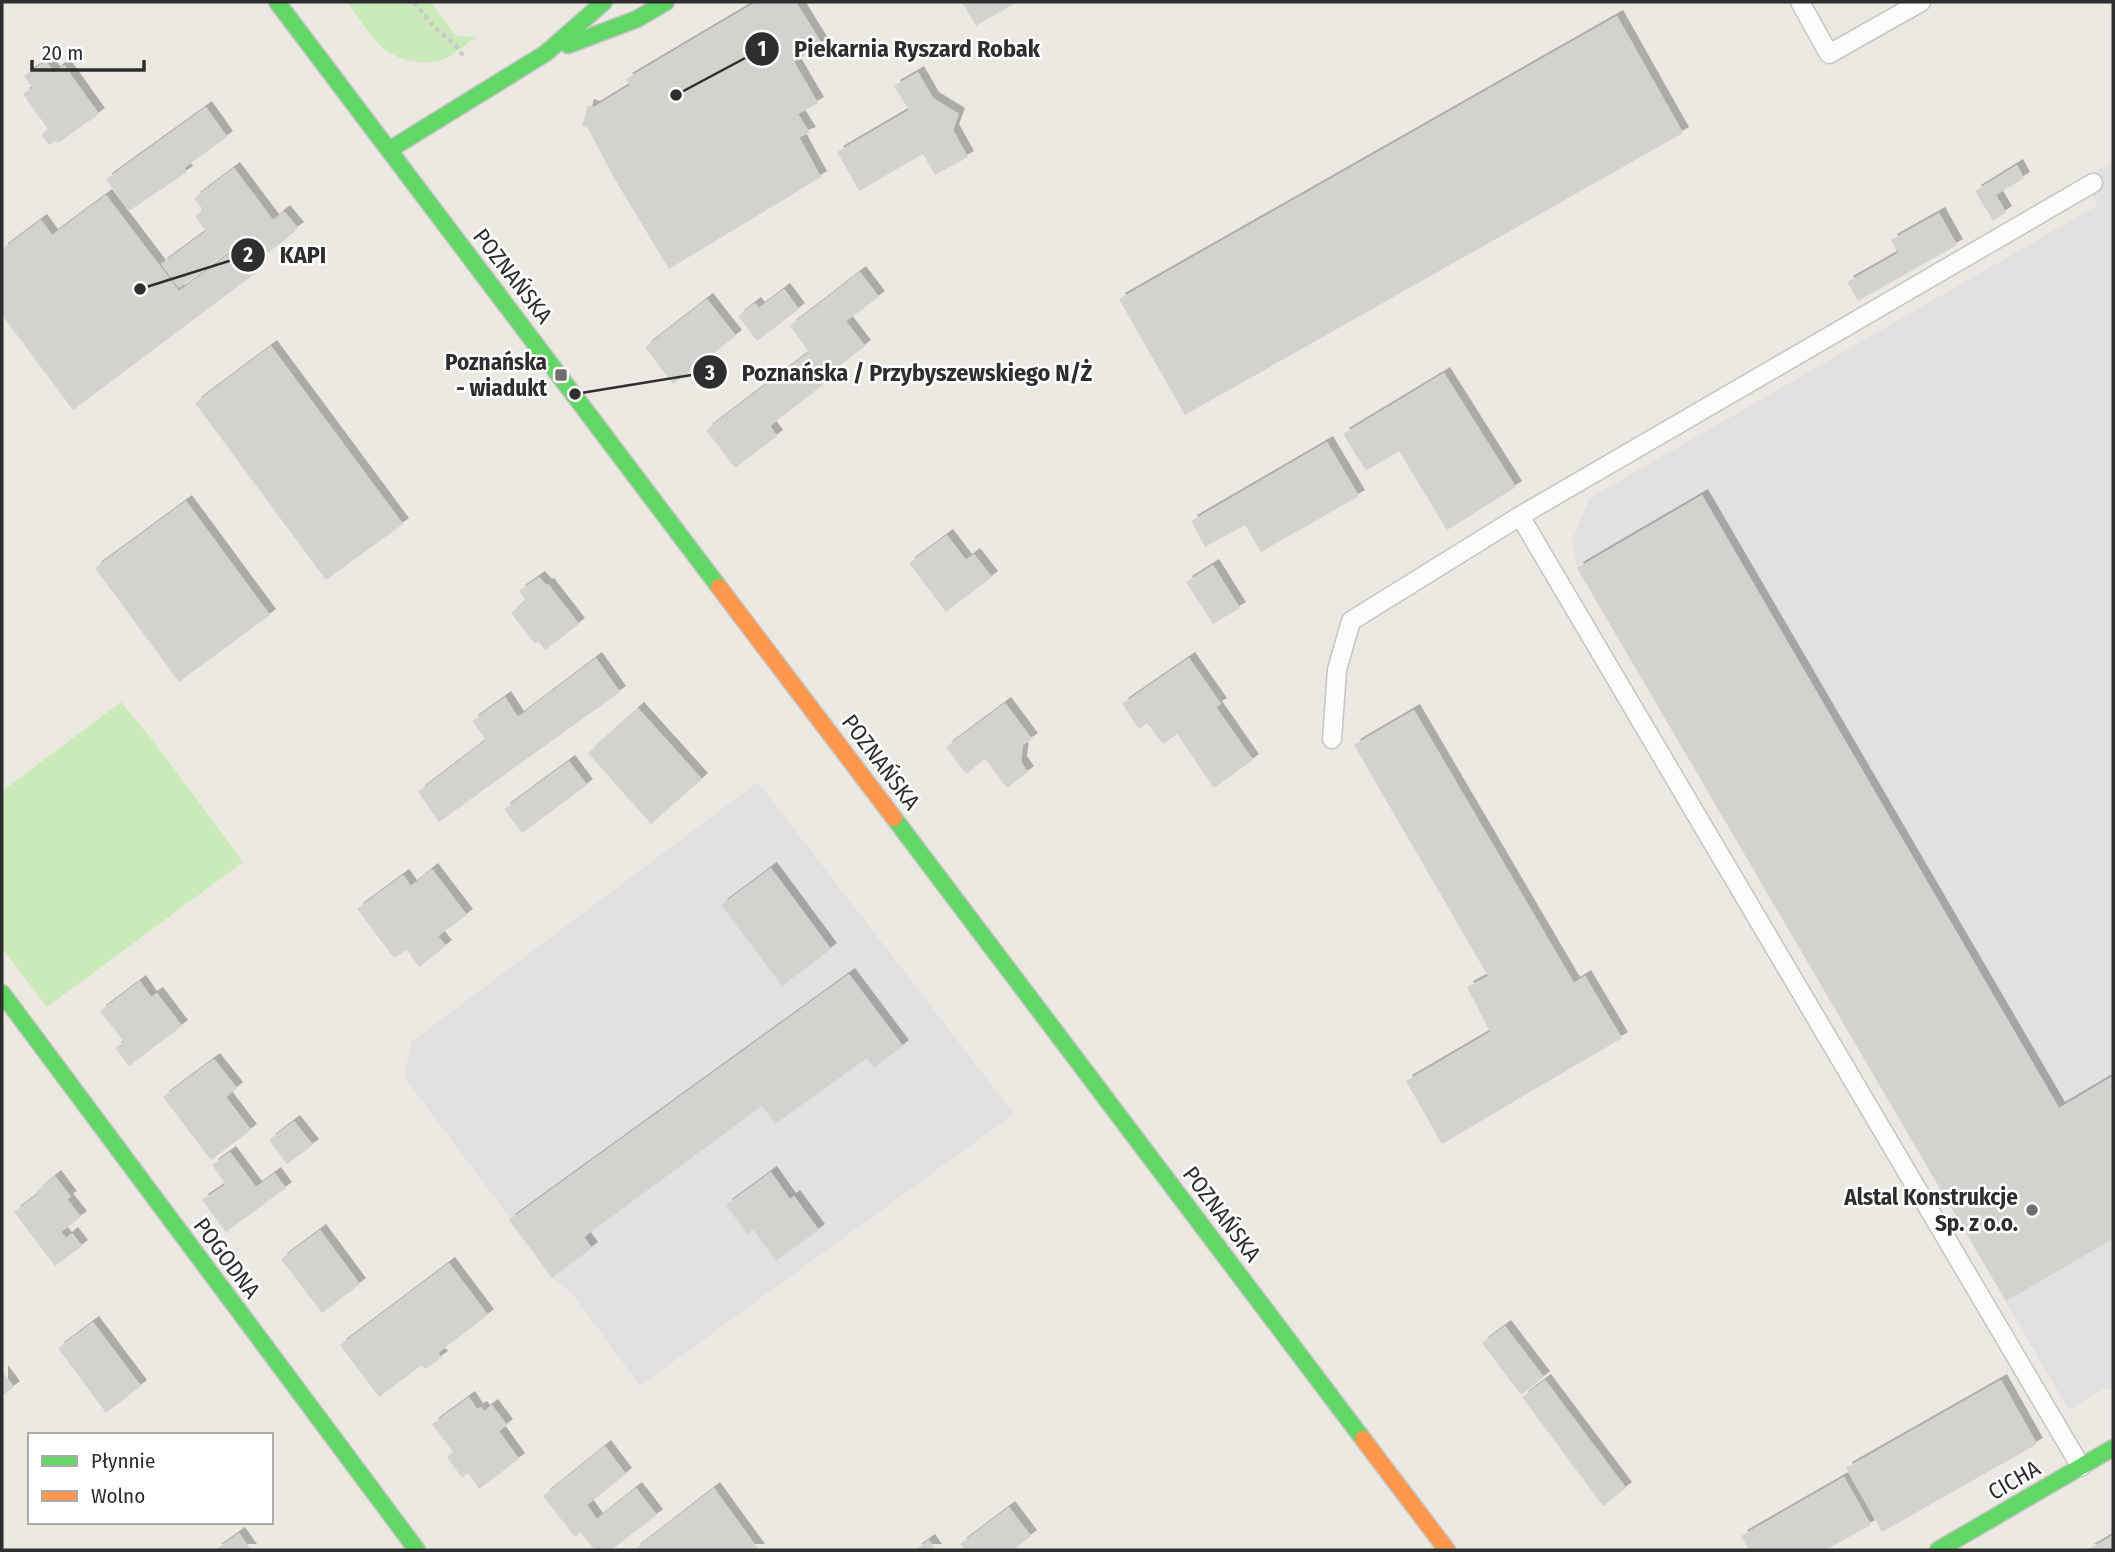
<svg xmlns="http://www.w3.org/2000/svg" width="2115" height="1552" font-family="'Fira Sans Condensed',sans-serif">
<style>
.industrial{fill:#e3e0e2}
.green{fill:#caeaba}
.building{fill:#d4d2ce;filter:url(#shadow)}
.lines{fill:none;stroke-linecap:round;stroke-linejoin:round}
.lane-casing{stroke:#c5c5c4;stroke-width:21}
.fast-casing{stroke:#c5c5c4;stroke-width:19}
.slow-casing{stroke:#c5c5c4;stroke-width:19}
.path{stroke:#cacac9;stroke-width:4.5;stroke-dasharray:5 3.5;stroke-linecap:butt}
.lane{stroke:#fcfcfb;stroke-width:18}
.fast{stroke:#63d668;stroke-width:16}
.slow{stroke:#ff974d;stroke-width:16}
.poi-dot{fill:#706f6d;stroke:#fff;stroke-width:2.5}
.labels{text-anchor:middle;stroke-width:5;stroke-linejoin:round;paint-order:stroke}
.street-label{font-size:23px;fill:#2e2e2e;stroke:#fff}
.poi-label{font-size:23px;font-weight:bold;fill:#2e2e2e;stroke:#fff;text-anchor:end}
.leader{fill:none;stroke:#2e2e2e;stroke-width:2.5}
.callout-dot{fill:#2e2e2e;stroke:#fff;stroke-width:2.5}
.mark-label{font-size:21px;text-anchor:middle;font-weight:bold;fill:#fff}
.callout-label{font-size:24px;text-anchor:middle;font-weight:bold;fill:#2e2e2e;stroke:#fff;stroke-width:5;stroke-linejoin:round;paint-order:stroke}
</style>
<defs>
<filter id="shadow"><feDropShadow dx="6" dy="-6" stdDeviation="0" flood-color="#0004"/></filter>
</defs>
<rect width="100%" height="100%" fill="#ece9e3"/>
<path class="industrial" d="M 2113,160 L 2113,1389 L 2103,1389 L 2069,1410 L 1577,568 L 1572,540 L 1590,498 L 2098,205 L 2084,178 Z
M 758,782 L 1014,1114 L 640,1386 L 571,1292 L 552,1278 L 498,1202 L 404,1077 L 411,1042 Z"/>
<path class="green" d="M 347,2 L 431,2 L 456,36 L 476,37 C 467,43 459,51 449,57 C 429,67 397,62 381,46 C 368,34 358,16 347,2 Z
M 121,702 L 155,743 L 243,862 L 47,1007 L 2,948 L 2,791 Z"/>
<path class="building" d="M 756,2 L 796,2 L 822,44 L 794,62 L 818,103 L 798,114 L 810,133 L 799,137 L 821,177 L 669,269 L 614,178 L 588,128 L 582,126 L 588,105 L 594,107 L 630,85 L 626,79 Z
M 962,2 L 1017,2 L 976,26 Z
M 1617,16 L 1683,133 L 1185,415 L 1119,299 Z
M 46,61 L 54,72 L 64,65 L 99,114 L 58,143 L 56,140 L 49,145 L 41,135 L 48,129 L 23,94 L 32,88 L 24,76 Z
M 918,72 L 933,98 L 959,114 L 953,130 L 968,157 L 935,175 L 923,154 L 859,191 L 837,152 L 909,110 L 894,86 Z
M 206,107 L 227,137 L 184,168 L 187,172 L 129,211 L 106,179 Z
M 2017,165 L 2024,178 L 1996,195 L 2006,212 L 1993,221 L 1975,191 Z
M 234,168 L 273,220 L 284,211 L 298,228 L 287,236 L 289,237 L 255,262 L 241,242 L 179,288 L 161,264 L 206,231 L 195,216 L 203,210 L 194,198 Z
M 106,195 L 179,291 L 238,247 L 257,272 L 73,410 L 2,315 L 2,249 L 41,220 L 52,235 Z
M 1939,213 L 1957,245 L 1858,301 L 1847,282 L 1898,253 L 1891,240 Z
M 860,272 L 879,297 L 846,321 L 865,346 L 821,380 L 824,384 L 770,426 L 777,436 L 735,468 L 706,430 L 809,352 L 790,326 Z
M 784,289 L 799,309 L 757,341 L 738,316 L 755,303 L 759,308 Z
M 707,299 L 736,336 L 673,384 L 645,347 Z
M 271,346 L 403,524 L 326,580 L 195,403 Z
M 1444,373 L 1516,487 L 1447,530 L 1399,451 L 1366,471 L 1343,434 Z
M 1327,442 L 1359,496 L 1261,552 L 1245,525 L 1205,547 L 1191,521 Z
M 1702,495 L 2059,1108 L 2113,1076 L 2113,1239 L 2006,1301 L 1577,568 Z
M 186,501 L 270,615 L 179,682 L 95,568 Z
M 947,535 L 966,560 L 974,554 L 992,577 L 946,612 L 909,563 Z
M 1213,565 L 1240,608 L 1213,624 L 1186,582 Z
M 539,577 L 546,585 L 548,584 L 579,624 L 545,650 L 538,641 L 535,644 L 511,613 L 526,601 L 519,591 Z
M 596,658 L 620,692 L 439,822 L 418,792 L 486,740 L 472,721 L 505,697 L 518,717 Z
M 1189,658 L 1221,704 L 1216,707 L 1253,760 L 1214,788 L 1177,734 L 1163,744 L 1147,723 L 1139,729 L 1122,704 Z
M 1005,703 L 1032,739 L 1023,745 L 1021,762 L 1028,772 L 1007,788 L 985,759 L 966,774 L 946,747 Z
M 638,708 L 702,779 L 651,824 L 588,753 Z
M 1414,710 L 1574,983 L 1585,976 L 1622,1038 L 1442,1144 L 1406,1081 L 1490,1032 L 1467,987 L 1488,976 L 1354,745 Z
M 569,761 L 587,785 L 522,833 L 504,809 Z
M 771,868 L 831,949 L 782,986 L 721,905 Z
M 432,869 L 467,915 L 438,936 L 446,946 L 419,967 L 407,950 L 394,958 L 357,909 L 403,875 L 411,886 Z
M 849,974 L 903,1046 L 874,1068 L 867,1058 L 775,1124 L 762,1106 L 584,1237 L 592,1248 L 552,1278 L 509,1220 Z
M 140,981 L 151,997 L 157,993 L 182,1026 L 129,1066 L 115,1048 L 124,1042 L 100,1011 Z
M 214,1059 L 237,1088 L 226,1097 L 251,1130 L 211,1160 L 163,1097 Z
M 294,1121 L 313,1145 L 287,1164 L 269,1140 Z
M 230,1152 L 256,1187 L 275,1173 L 286,1188 L 226,1232 L 202,1200 L 226,1184 L 212,1165 Z
M 771,1172 L 790,1199 L 794,1196 L 819,1230 L 776,1261 L 753,1230 L 747,1234 L 726,1205 Z
M 55,1176 L 71,1197 L 67,1199 L 81,1217 L 61,1232 L 66,1238 L 72,1233 L 82,1246 L 55,1266 L 14,1212 L 39,1193 L 37,1191 Z
M 320,1230 L 360,1284 L 322,1313 L 281,1259 Z
M 449,1263 L 488,1315 L 438,1353 L 442,1357 L 425,1369 L 422,1365 L 379,1397 L 340,1345 Z
M 93,1322 L 141,1386 L 106,1413 L 58,1348 Z
M 1505,1326 L 1544,1377 L 1521,1395 L 1482,1343 Z
M 2,1371 L 14,1387 L 2,1396 Z
M 1545,1380 L 1626,1488 L 1603,1506 L 1522,1397 Z
M 2001,1380 L 2037,1444 L 1882,1532 L 1846,1468 Z
M 469,1397 L 477,1409 L 481,1407 L 484,1411 L 492,1405 L 507,1425 L 499,1431 L 519,1459 L 479,1489 L 468,1473 L 462,1478 L 447,1457 L 453,1452 L 432,1424 Z
M 605,1446 L 626,1474 L 587,1505 L 597,1519 L 636,1488 L 657,1515 L 611,1550 L 595,1550 L 580,1532 L 575,1537 L 543,1496 Z
M 1844,1477 L 1871,1525 L 1825,1550 L 1749,1550 L 1741,1536 Z
M 714,1488 L 759,1550 L 634,1550 Z
M 1009,1507 L 1031,1536 L 1013,1550 L 965,1550 L 960,1544 Z
M 239,1533 L 251,1550 L 215,1550 Z
M 2113,1535 L 2113,1550 L 2088,1550 Z
M 929,1540 L 936,1550 L 915,1550 Z"/>
<g class="lines">
<defs>
<path id="lane" d="M 1800,2 L 1829,54 L 1921,2
M 1332,739 L 1337,670 L 1351,621 L 1520,516
M 2081,1467 L 1520,516 L 2093,183"/>
<path id="fast" d="M 277,2 L 719,587
M 568,45 L 637,19 L 666,2
M 389,150 L 546,53 L 604,2
M 894,818 L 1363,1439
M 2,993 L 417,1550
M 1938,1550 L 2113,1448"/>
<path id="slow" d="M 719,587 L 894,818
M 1363,1439 L 1447,1550"/>
</defs>
<use href="#lane" class="lane-casing"/>
<use href="#fast" class="fast-casing"/>
<use href="#slow" class="slow-casing"/>
<path class="path" d="M 414,2 L 433,26 L 456,46 L 465,58"/>
<use href="#lane" class="lane"/>
<use href="#fast" class="fast"/>
<use href="#slow" class="slow"/>
</g>
<g class="poi-dot">
<rect x="554" y="368" width="14" height="14" rx="3.5"/>
<circle cx="2032" cy="1210" r="7"/>
</g>
<g class="labels">
<g class="street-label">
<text transform="translate(513 276) rotate(52)" y="8">POZNAŃSKA</text>
<text transform="translate(881 762) rotate(53)" y="8">POZNAŃSKA</text>
<text transform="translate(1222 1214) rotate(53)" y="8">POZNAŃSKA</text>
<text transform="translate(227 1258) rotate(53)" y="8">POGODNA</text>
<text transform="translate(2014 1480) rotate(-30)" y="8">CICHA</text>
</g>
<g class="poi-label">
<text x="547" y="370">Poznańska<tspan x="547" dy="26">- wiadukt</tspan></text>
<text x="2018" y="1205">Alstal Konstrukcje<tspan x="2018" dy="26">Sp. z o.o.</tspan></text>
</g>
</g>
<path class="leader" d="M676 95L762 49M140 289L248 255M575 394L710 372"/>
<g class="callout-dot">
<circle cx="676" cy="95" r="7"/>
<circle cx="140" cy="289" r="7"/>
<circle cx="575" cy="394" r="7"/>
<circle cx="762" cy="49" r="18"/>
<circle cx="248" cy="255" r="18"/>
<circle cx="710" cy="372" r="18"/>
</g>
<g class="mark-label">
<text x="762" y="56">1</text>
<text x="248" y="262">2</text>
<text x="710" y="380">3</text>
</g>
<g class="callout-label">
<text x="917" y="57">Piekarnia Ryszard Robak</text>
<text x="303" y="263">KAPI</text>
<text x="917" y="381">Poznańska / Przybyszewskiego N/Ż</text>
</g>
<rect width="2115" height="1552" fill="none" stroke="#2e2e2e" stroke-width="7"/>
<rect x="28" y="1433" width="245" height="91" fill="#ffffff" stroke="#ababab" stroke-width="2"/>
<rect x="42" y="1456" width="35" height="10" fill="#63d668" stroke="#ababab" stroke-width="2"/>
<text x="91" y="1468" font-size="21" fill="#2e2e2e">Płynnie</text>
<rect x="42" y="1491" width="35" height="10" fill="#ff974d" stroke="#ababab" stroke-width="2"/>
<text x="91" y="1503" font-size="21" fill="#2e2e2e">Wolno</text>
<path d="M32 60v10h112v-10" fill="none" stroke="#2e2e2e" stroke-width="3.5"/>
<text x="42" y="60" font-size="21" fill="#2e2e2e" stroke="#ffffff" stroke-width="5" paint-order="stroke">20 m</text>
</svg>
